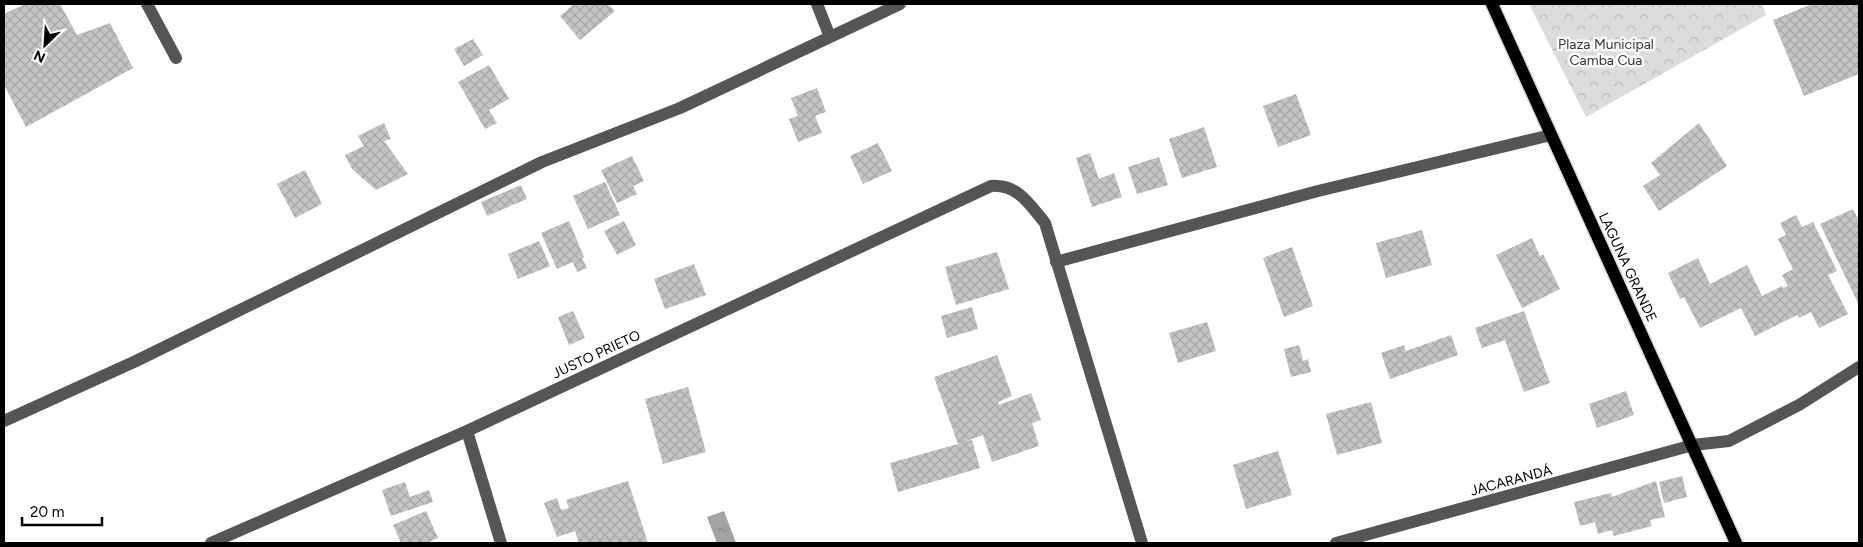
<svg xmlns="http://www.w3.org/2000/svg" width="1863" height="547" font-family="Figtree,sans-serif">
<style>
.forest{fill:url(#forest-crowns)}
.water{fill:url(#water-ripples)}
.building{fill:url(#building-cross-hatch)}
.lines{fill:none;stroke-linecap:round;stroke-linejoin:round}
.major-casing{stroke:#dbdbdb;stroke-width:15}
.minor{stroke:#555;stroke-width:12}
.major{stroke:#000;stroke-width:12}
.labels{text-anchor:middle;stroke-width:5;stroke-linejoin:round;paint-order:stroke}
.park-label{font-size:14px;fill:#333;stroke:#fff}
.street-label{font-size:14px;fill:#000;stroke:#fff}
</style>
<defs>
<pattern id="forest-crowns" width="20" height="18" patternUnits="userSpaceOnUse" patternTransform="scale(1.25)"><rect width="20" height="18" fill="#dcdcdc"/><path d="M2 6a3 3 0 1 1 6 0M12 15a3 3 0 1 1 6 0" fill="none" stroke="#bbb"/></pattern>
<pattern id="water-ripples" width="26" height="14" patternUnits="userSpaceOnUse" patternTransform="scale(1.25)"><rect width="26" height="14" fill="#a3a3a3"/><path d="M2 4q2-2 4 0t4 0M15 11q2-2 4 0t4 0" fill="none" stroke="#8b8b8b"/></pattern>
<pattern id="building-cross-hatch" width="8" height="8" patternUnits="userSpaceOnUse" patternTransform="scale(1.25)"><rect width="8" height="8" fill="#c4c4c4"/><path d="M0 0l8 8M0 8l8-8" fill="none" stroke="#a7a7a7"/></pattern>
</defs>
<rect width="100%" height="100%" fill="#fff"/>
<path class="forest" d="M 1529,4 L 1762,4 L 1766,15 L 1586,117 Z"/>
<path class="water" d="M 724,511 L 736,543 L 717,543 L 707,517 Z"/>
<path class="building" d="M 25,4 L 60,4 L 77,35 L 110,23 L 133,68 L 26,127 L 4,85 L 4,14 Z
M 574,4 L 608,4 L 615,11 L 580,40 L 560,16 Z
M 1812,4 L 1859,4 L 1859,74 L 1804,96 L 1773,20 Z
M 473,39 L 483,55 L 464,66 L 454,49 Z
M 489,65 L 509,99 L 489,110 L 497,123 L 485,129 L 458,82 Z
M 817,88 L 826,112 L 815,116 L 822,133 L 798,142 L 789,119 L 798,116 L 791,98 Z
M 1296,94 L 1311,135 L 1278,147 L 1263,106 Z
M 384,123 L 391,139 L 384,141 L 408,174 L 376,190 L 352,169 L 345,155 L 364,146 L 358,136 Z
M 1699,123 L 1727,166 L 1659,211 L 1643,186 L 1660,175 L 1651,163 Z
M 1204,127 L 1217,167 L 1182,178 L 1169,139 Z
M 878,143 L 892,171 L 863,184 L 850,156 Z
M 1090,153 L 1099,179 L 1114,173 L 1122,197 L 1092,207 L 1076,158 Z
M 632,156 L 644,181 L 633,186 L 637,194 L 617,203 L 601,170 Z
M 1159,157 L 1168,185 L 1137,194 L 1128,167 Z
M 305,170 L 322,204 L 295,218 L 277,184 Z
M 605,182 L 620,215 L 588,229 L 573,196 Z
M 521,185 L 527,199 L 487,216 L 481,202 Z
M 1853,209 L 1859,221 L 1859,305 L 1820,224 Z
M 1796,215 L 1802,227 L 1813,222 L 1837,271 L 1828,275 L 1848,314 L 1819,328 L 1811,312 L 1799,318 L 1797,315 L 1755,336 L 1741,308 L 1700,328 L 1684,297 L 1680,299 L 1668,273 L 1698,258 L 1710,284 L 1747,265 L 1762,296 L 1782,286 L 1783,288 L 1788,286 L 1782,275 L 1793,269 L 1778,239 L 1786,235 L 1780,223 Z
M 569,221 L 584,257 L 582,258 L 587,268 L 577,272 L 573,262 L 557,269 L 541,233 Z
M 624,221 L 636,245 L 617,255 L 604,231 Z
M 1422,230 L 1432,265 L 1386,278 L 1376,243 Z
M 1532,238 L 1540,256 L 1543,254 L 1560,289 L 1522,308 L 1496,255 Z
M 539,241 L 550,266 L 518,279 L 508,254 Z
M 1292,247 L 1313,306 L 1284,317 L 1263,258 Z
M 997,252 L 1009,289 L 956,305 L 945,267 Z
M 694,264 L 706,295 L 665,309 L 654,279 Z
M 972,307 L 978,329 L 947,338 L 941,316 Z
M 573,311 L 585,338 L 569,345 L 558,317 Z
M 1524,311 L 1550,383 L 1524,392 L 1505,340 L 1482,348 L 1475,328 Z
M 1207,322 L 1216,351 L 1178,363 L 1169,333 Z
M 1451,335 L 1458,355 L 1390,379 L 1381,353 L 1404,345 L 1406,351 Z
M 1299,345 L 1303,361 L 1308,359 L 1311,372 L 1291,377 L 1284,349 Z
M 997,355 L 1012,396 L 998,402 L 999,405 L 1031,393 L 1041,420 L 1032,423 L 1039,446 L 992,462 L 983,435 L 966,441 L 972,440 L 980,468 L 898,492 L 890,463 L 958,444 L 934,377 Z
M 688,387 L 706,452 L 663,464 L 645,399 Z
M 1626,391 L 1634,415 L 1597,428 L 1589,404 Z
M 1371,402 L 1382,443 L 1337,455 L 1326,414 Z
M 1278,451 L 1292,495 L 1246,509 L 1233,465 Z
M 1682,476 L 1687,497 L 1664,503 L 1659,482 Z
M 628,481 L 648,543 L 579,543 L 575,531 L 557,537 L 544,503 L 557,498 L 561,510 L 569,508 L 566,500 Z
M 1656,481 L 1665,517 L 1650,520 L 1652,526 L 1614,536 L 1612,530 L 1598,534 L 1595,522 L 1580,526 L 1574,502 L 1611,493 L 1612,497 Z
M 405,482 L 410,497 L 429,490 L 433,502 L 391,516 L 382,490 Z
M 426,511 L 438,538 L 427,543 L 401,543 L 393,525 Z"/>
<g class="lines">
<defs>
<path id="major" d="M 1492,4 L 1736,543"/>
</defs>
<use href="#major" class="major-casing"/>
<path class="minor" d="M 147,4 L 176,58
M 817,4 L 830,37
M 1056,262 L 1318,191 L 1551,135
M 4,421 L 136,361 L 542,162 L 680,108 L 900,4
M 467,431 L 501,543
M 211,543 L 467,431 L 991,186 C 1018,184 1029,204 1045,223 L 1142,543
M 1336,543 L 1693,445 L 1729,441 L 1799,405 L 1859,367"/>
<use href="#major" class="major"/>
</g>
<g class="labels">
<g class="park-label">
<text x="1606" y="49">Plaza Municipal<tspan x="1606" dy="16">Camba Cua</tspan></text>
</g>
<g class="street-label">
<text transform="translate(1628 267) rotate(65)" y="5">LAGUNA GRANDE</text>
<text transform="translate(596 354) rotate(-25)" y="5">JUSTO PRIETO</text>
<text transform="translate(1511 480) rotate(-15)" y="5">JACARANDÁ</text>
</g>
</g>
<rect width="1863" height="547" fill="none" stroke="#000000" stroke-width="10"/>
<g transform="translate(45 45) rotate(205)" stroke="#ffffff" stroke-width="4" paint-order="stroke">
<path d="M0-4L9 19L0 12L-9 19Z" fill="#000000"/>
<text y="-8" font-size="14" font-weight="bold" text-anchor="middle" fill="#000000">N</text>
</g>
<path d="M22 517v8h80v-8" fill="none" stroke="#000000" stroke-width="2.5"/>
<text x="30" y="517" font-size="15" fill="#000000" stroke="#ffffff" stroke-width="4" paint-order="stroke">20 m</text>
</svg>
